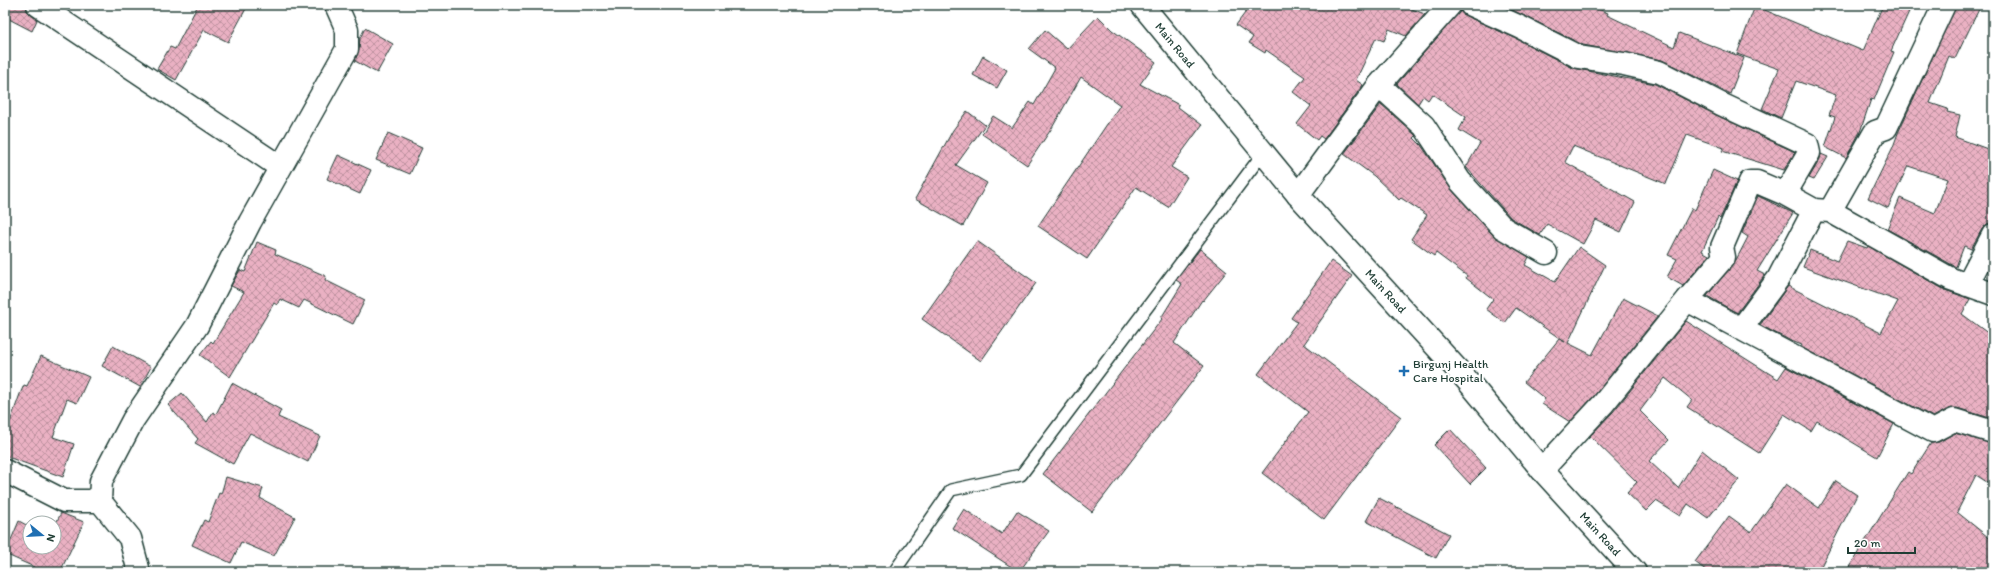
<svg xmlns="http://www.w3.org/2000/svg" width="1998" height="577" font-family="Itim,sans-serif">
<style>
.building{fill:url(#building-cross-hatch);stroke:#1f3d34}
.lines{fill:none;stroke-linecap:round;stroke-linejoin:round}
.service-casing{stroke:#1f3d34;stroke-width:14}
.minor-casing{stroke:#1f3d34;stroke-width:25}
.primary-casing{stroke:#1f3d34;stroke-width:25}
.service{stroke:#fff;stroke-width:11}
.minor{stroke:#fff;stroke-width:22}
.primary{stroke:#fff;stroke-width:22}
.poi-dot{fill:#1f6fb2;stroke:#fff;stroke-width:1.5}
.labels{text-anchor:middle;stroke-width:4;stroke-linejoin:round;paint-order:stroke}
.street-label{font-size:12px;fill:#1f3d34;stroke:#fff}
.poi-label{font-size:12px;fill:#1f3d34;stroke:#fff;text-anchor:start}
</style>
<defs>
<pattern id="building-cross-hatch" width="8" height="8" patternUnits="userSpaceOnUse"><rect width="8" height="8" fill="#eab1c3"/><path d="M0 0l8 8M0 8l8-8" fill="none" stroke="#bd919f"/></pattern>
</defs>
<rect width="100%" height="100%" fill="#fff"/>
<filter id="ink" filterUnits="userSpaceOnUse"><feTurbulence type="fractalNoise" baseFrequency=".025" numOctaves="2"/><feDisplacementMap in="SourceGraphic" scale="8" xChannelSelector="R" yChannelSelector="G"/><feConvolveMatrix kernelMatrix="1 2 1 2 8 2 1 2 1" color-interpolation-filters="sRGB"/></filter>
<g filter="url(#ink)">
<path class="building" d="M 5,5 L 26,5 L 27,11 L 37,20 L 32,31 L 5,17 Z
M 198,5 L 248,5 L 228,42 L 204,30 L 176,80 L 157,69 L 170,47 L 175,49 Z
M 1251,5 L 1401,5 L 1425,14 L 1406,36 L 1389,29 L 1384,41 L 1376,38 L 1356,80 L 1363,85 L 1324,139 L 1320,136 L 1317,140 L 1297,124 L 1311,106 L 1293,92 L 1305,77 L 1266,50 L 1265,53 L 1249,43 L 1253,37 L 1236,25 Z
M 1502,5 L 1587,5 L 1608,13 L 1607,15 L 1674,47 L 1679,33 L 1744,58 L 1730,94 L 1662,60 L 1583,45 Z
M 1883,5 L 1912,5 L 1891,51 L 1894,52 L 1874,100 L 1871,99 L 1860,132 L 1846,158 L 1825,147 L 1835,117 L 1829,115 L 1836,95 L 1796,81 L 1781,118 L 1762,109 L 1779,69 L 1737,54 L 1755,6 L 1863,51 Z
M 1956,5 L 1981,5 L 1955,59 L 1949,56 L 1930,103 L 1948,109 L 1947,112 L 1960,115 L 1955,137 L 1993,151 L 1993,223 L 1987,224 L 1982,229 L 1971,249 L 1964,246 L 1956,267 L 1887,229 L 1900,198 L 1935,213 L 1948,179 L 1908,166 L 1888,208 L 1868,198 L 1893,147 L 1898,133 Z
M 1460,11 L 1466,16 L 1515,38 L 1573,68 L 1655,84 L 1716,115 L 1795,152 L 1784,170 L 1722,151 L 1724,148 L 1687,135 L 1666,184 L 1573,146 L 1565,162 L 1635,202 L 1621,232 L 1596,220 L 1583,244 L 1547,224 L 1540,235 L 1511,218 L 1466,167 L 1480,143 L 1459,130 L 1466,117 L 1432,94 L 1428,100 L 1423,96 L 1418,104 L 1397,84 Z
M 1098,16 L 1112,30 L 1156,62 L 1140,84 L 1179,105 L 1178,107 L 1202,125 L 1171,167 L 1187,177 L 1168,207 L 1136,187 L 1087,259 L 1038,226 L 1120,105 L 1081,77 L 1052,128 L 1027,165 L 982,134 L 993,116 L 1012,128 L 1030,102 L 1034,105 L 1055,68 L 1029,49 L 1045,30 L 1067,49 Z
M 365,28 L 393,44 L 377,73 L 355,61 L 359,49 L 360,38 Z
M 983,56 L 1007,70 L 997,88 L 973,75 Z
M 1381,104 L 1414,134 L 1416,136 L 1414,138 L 1421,145 L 1451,189 L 1494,236 L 1529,257 L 1525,265 L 1555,282 L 1579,247 L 1605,265 L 1568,343 L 1592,355 L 1623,298 L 1658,316 L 1594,396 L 1570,422 L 1542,404 L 1545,399 L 1524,382 L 1559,339 L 1565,342 L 1516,308 L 1505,323 L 1486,309 L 1493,299 L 1466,278 L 1467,276 L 1436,253 L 1434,256 L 1411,239 L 1427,215 L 1401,198 L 1399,200 L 1374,176 L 1344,154 Z
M 967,111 L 985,125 L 956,165 L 987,183 L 963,226 L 915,199 L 953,130 Z
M 388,133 L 422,148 L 410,174 L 376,160 Z
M 1821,154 L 1828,157 L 1814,180 L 1809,178 L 1820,159 Z
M 338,155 L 371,170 L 360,194 L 327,179 Z
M 1713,170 L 1737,181 L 1720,219 L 1718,217 L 1702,251 L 1709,255 L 1683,286 L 1667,277 L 1677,259 L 1668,255 L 1692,208 L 1695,210 Z
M 1758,196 L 1793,213 L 1757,271 L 1765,275 L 1737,313 L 1707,296 L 1736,260 L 1748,237 L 1742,233 Z
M 977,241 L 1036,283 L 981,361 L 922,319 Z
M 1847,241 L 1867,248 L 1868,246 L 1945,290 L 1970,299 L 1962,314 L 1993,337 L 1993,419 L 1957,408 L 1948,409 L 1933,417 L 1801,347 L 1802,345 L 1791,341 L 1760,325 L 1788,286 L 1881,333 L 1898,301 L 1803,267 L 1810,250 L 1837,261 Z
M 257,242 L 276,250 L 275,254 L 326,276 L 325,280 L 365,300 L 353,324 L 304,300 L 299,308 L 280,299 L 277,305 L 274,303 L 230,377 L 200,355 L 211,341 L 213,343 L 244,292 L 231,286 L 240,270 L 245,272 Z
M 1200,249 L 1227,271 L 1203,301 L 1202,300 L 1174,343 L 1204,366 L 1092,512 L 1043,474 L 1162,319 L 1161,318 L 1182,284 L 1176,280 Z
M 1331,261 L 1352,276 L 1304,344 L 1401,417 L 1324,520 L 1262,473 L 1308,412 L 1258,374 L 1297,322 L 1291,318 Z
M 1686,321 L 1778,379 L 1786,367 L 1894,424 L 1877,457 L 1817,421 L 1811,431 L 1784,414 L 1759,453 L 1687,407 L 1692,400 L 1665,378 L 1640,411 L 1669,440 L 1649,461 L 1678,488 L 1702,450 L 1739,480 L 1708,518 L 1688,504 L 1680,516 L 1656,501 L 1646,511 L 1627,493 L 1637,482 L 1590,436 L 1613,412 Z
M 113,346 L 151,367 L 140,387 L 102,366 Z
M 41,356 L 89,377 L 77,403 L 67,399 L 53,437 L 74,444 L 63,477 L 5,456 L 5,420 L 10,422 L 20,394 L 24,385 L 27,386 Z
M 232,383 L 281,410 L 278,417 L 320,436 L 308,462 L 250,433 L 233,464 L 195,443 L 198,439 L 168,405 L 182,393 L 207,422 L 213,412 L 216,414 Z
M 1450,429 L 1486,468 L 1470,484 L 1434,445 Z
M 1955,433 L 1993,444 L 1993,486 L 1976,475 L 1957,512 L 1993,541 L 1993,572 L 1846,572 L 1908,472 L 1911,474 L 1931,443 L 1939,442 Z
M 226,477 L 263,488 L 260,498 L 295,517 L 274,556 L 241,542 L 231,563 L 192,545 L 204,520 L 208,522 L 219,493 L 221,494 Z
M 1836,481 L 1857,495 L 1818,572 L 1708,572 L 1695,562 L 1729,516 L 1751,532 L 1786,484 L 1819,508 Z
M 1379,498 L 1449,534 L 1436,558 L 1366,521 Z
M 964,509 L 1002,534 L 1017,511 L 1049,531 L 1019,572 L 952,528 Z
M 61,513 L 84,522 L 60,572 L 31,572 L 34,567 L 5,554 L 19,521 L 30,527 L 30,547 L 54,547 L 54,527 Z"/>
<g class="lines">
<defs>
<path id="service" d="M 894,572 L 951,490 L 1021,475 L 1264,152"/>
<path id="minor" d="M 38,5 L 280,167
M 1471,5 L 1520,27 L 1579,57 L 1624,64 L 1659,72 L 1721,104 L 1807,144 L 1809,153 L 1785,194 L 1814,210 L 1830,211 L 1951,279 L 1993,294
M 1379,85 L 1424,126 L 1460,181 L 1503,228 L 1546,253
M 1298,195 L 1379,85 L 1450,5
M 1830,211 L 1875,132 L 1886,128 L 1944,5
M 1967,285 L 1993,235
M 1687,300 L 1933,431 L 1954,420 L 1993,432
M 1741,329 L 1778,279 L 1814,210
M 1542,470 L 1603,404 L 1687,300 L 1724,257 L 1722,247 L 1750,182 L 1757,182 L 1785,194
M 5,471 L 64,501 L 100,501
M 137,572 L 138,568 L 130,538 L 100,501 L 101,481 L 133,420 L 197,326 L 250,222 L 347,49 L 347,30 L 336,5"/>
<g id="primary">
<path id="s1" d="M 1142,5 L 1298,195 L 1466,379 L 1542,470 L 1635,572"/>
</g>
</defs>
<use href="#service" class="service-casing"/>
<use href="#minor" class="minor-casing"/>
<use href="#primary" class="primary-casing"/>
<use href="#service" class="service"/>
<use href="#minor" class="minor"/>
<use href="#primary" class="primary"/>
</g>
</g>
<path class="poi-dot" d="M1402 365h4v4h4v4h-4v4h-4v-4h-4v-4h4z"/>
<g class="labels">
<g class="street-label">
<text dy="4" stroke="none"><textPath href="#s1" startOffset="52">Main Road</textPath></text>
<text dy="4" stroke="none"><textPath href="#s1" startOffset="376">Main Road</textPath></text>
<text dy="4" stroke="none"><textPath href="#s1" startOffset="700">Main Road</textPath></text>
</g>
<g class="poi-label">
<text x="1413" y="368">Birgunj Health<tspan x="1413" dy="14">Care Hospital</tspan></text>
</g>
</g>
<rect width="1998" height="577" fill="none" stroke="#fff" stroke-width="20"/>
<rect x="10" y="10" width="1978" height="557" fill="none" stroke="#1f3d34" stroke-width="1.5" filter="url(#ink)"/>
<g transform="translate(42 535) rotate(108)"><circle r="19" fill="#ffffff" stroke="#a5b1ae"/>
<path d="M0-3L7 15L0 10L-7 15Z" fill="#1f6fb2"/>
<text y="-6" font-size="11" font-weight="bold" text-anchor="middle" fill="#1f3d34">N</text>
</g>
<path d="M1848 547v6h67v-6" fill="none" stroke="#1f3d34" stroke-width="2"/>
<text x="1854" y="547" font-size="12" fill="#1f3d34" stroke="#ffffff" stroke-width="3" paint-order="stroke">20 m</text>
</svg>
